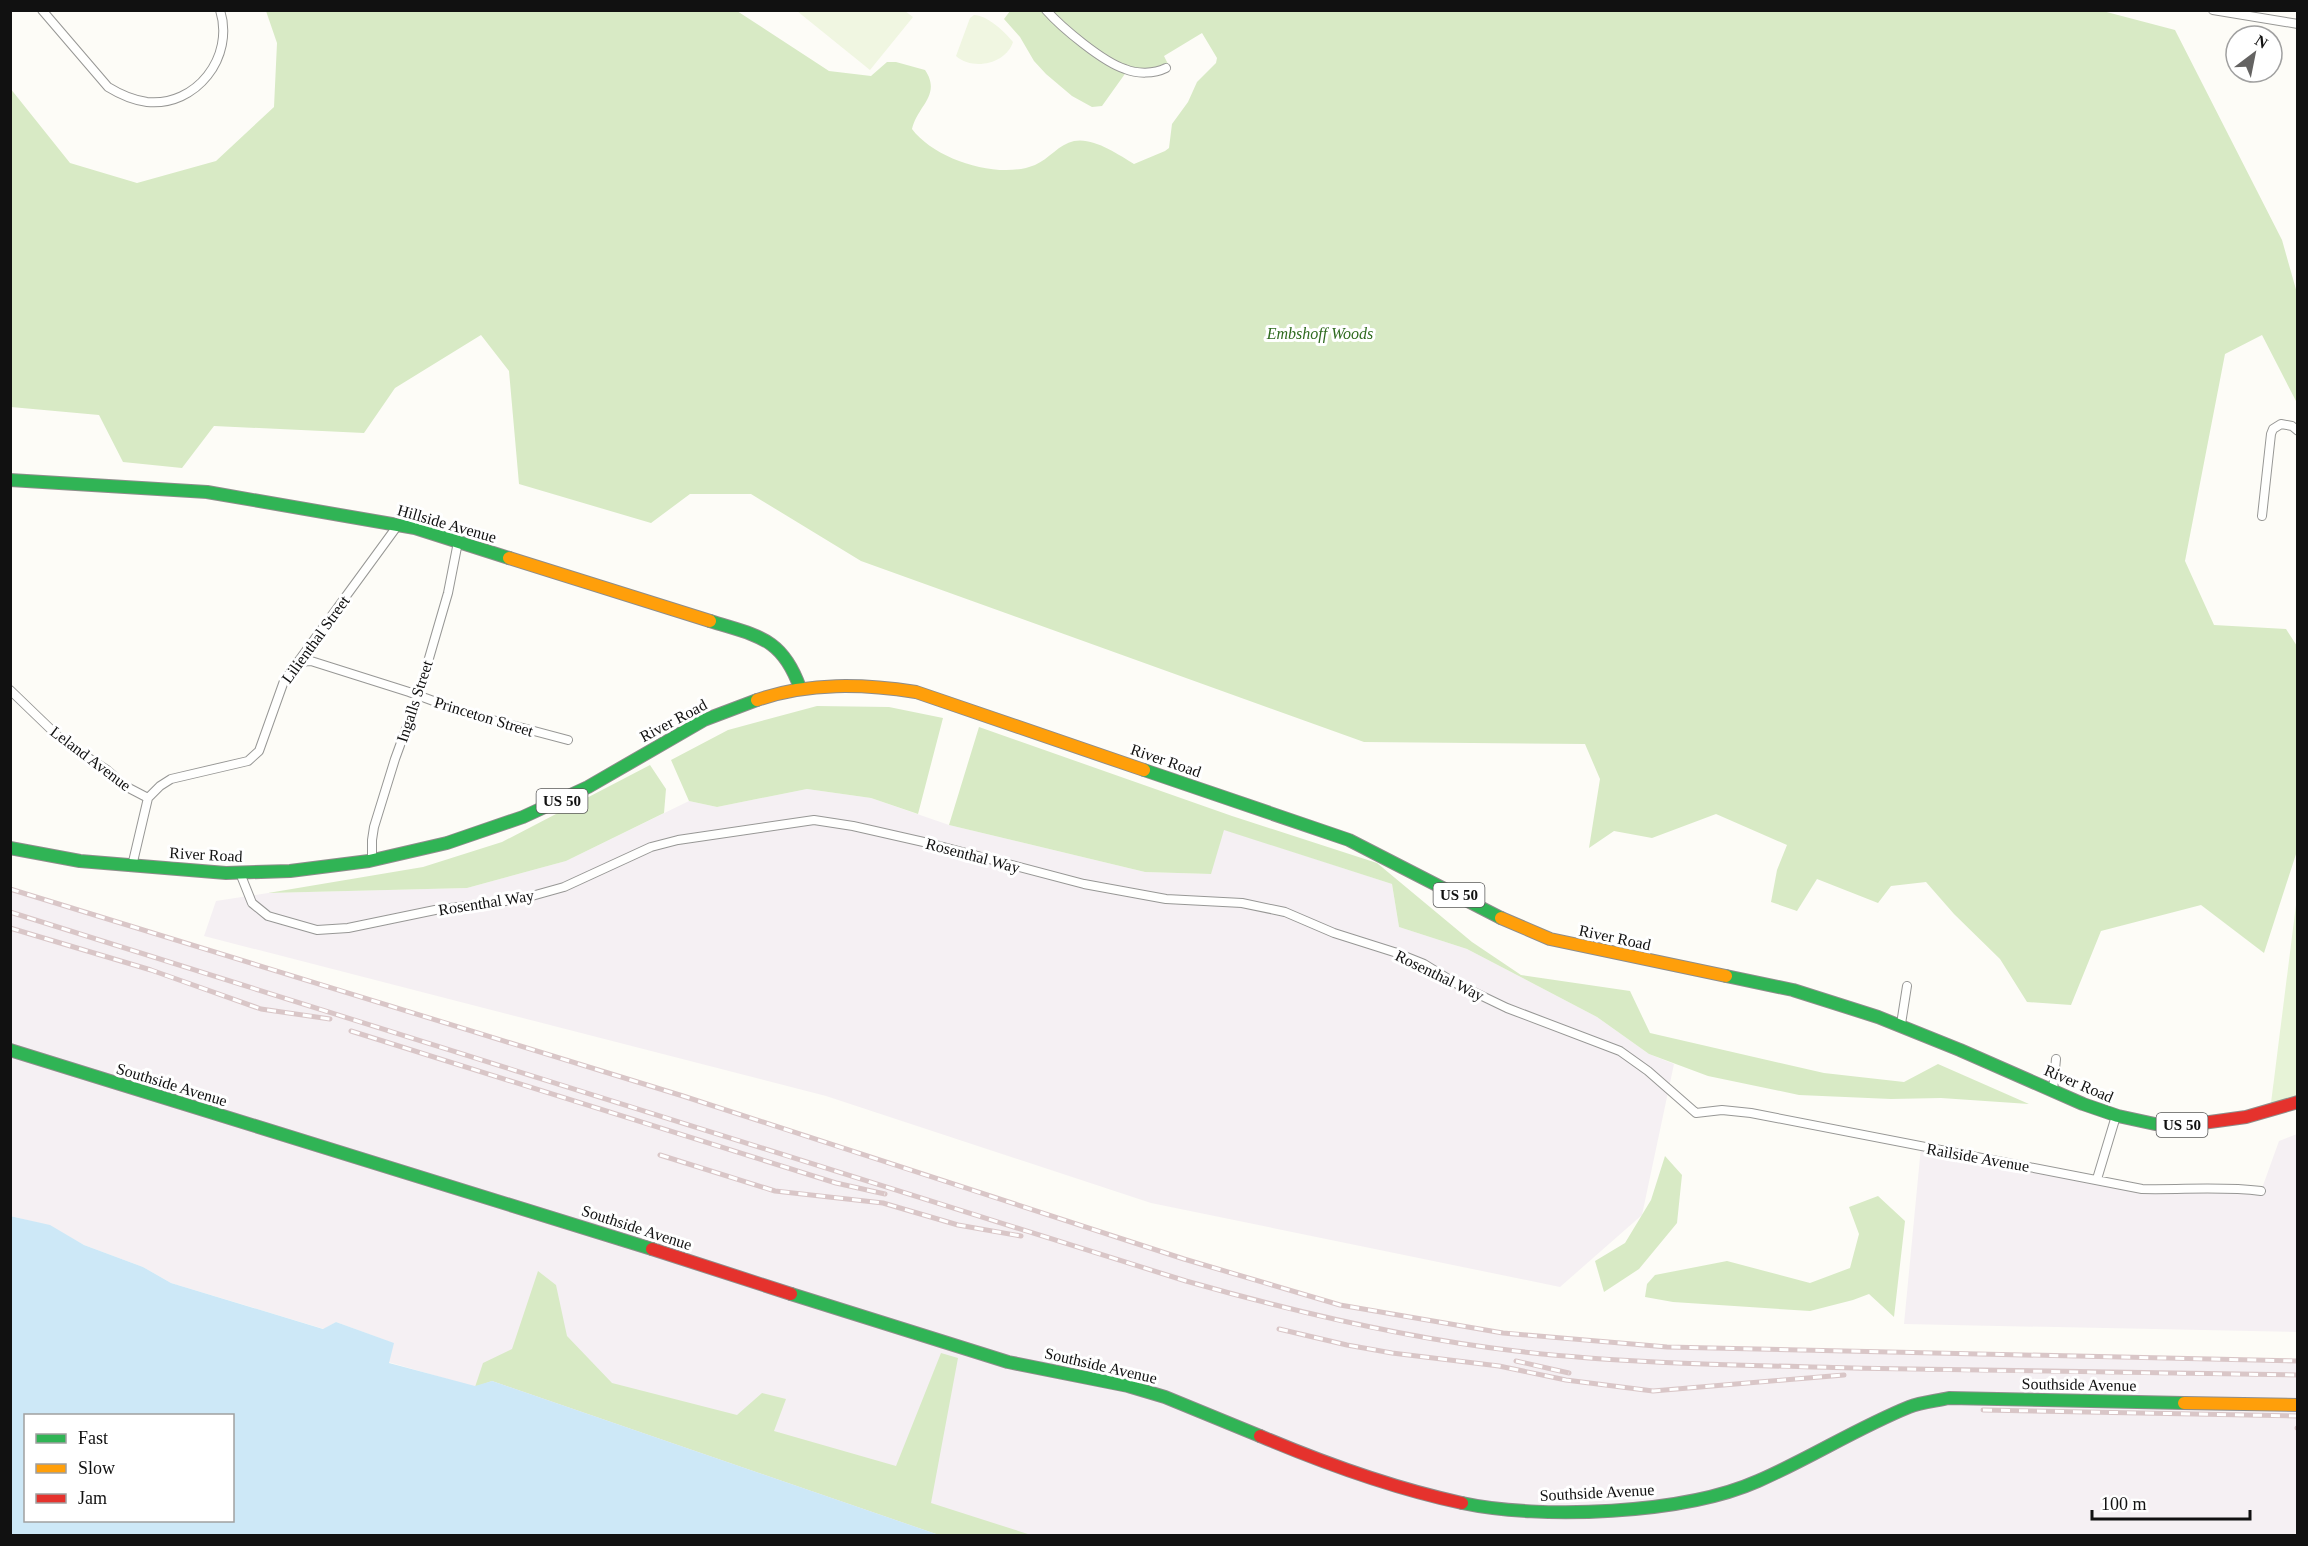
<svg xmlns="http://www.w3.org/2000/svg" width="2308" height="1546" font-family="'Times New Roman',serif">
<style>
.industrial{fill:#f5f0f3}
.green{fill:#e7f3d7}
.forest{fill:#d8eac5}
.pitch{fill:#f0f6e1}
.water{fill:#cde8f7;fill-rule:evenodd}
.lines{fill:none;stroke-linecap:round;stroke-linejoin:round}
.street-casing{stroke:#979795;stroke-width:10}
.fast-casing{stroke:#8e8d8b;stroke-width:14}
.slow-casing{stroke:#8e8d8b;stroke-width:14}
.jam-casing{stroke:#8e8d8b;stroke-width:14}
.street{stroke:#fffffe;stroke-width:8}
.fast{stroke:#30b455;stroke-width:12}
.slow{stroke:#ff9f0a;stroke-width:12}
.jam{stroke:#e5322d;stroke-width:12}
.rail-casing{stroke:#d9c6c7;stroke-width:5}
.rail{stroke:#fff;stroke-width:3;stroke-dasharray:9;stroke-linecap:butt}
.labels{text-anchor:middle;stroke-width:6;stroke-linejoin:round;paint-order:stroke}
.shield{fill:#fff;stroke:#585858;stroke-width:1.5}
.shield-label{font-size:15px;font-weight:bold;fill:#111}
.park-label{font-size:16px;font-style:italic;fill:#2f6b1f;stroke:#fff}
.street-label{font-size:16px;fill:#111;stroke:#fff}
</style>
<rect width="100%" height="100%" fill="#fdfcf7"/>
<path class="industrial" d="M 807,789 L 871,798 L 949,825 L 1145,872 L 1210,874 L 1223,829 L 1392,884 L 1399,927 L 1467,949 L 1597,1017 L 1649,1054 L 1674,1064 L 1642,1215 L 1560,1287 L 1151,1203 L 826,1096 L 204,936 L 216,901 L 268,893 L 467,888 L 566,861 L 689,801 L 717,807 Z
M 10,889 L 683,1096 L 1184,1259 L 1340,1305 L 1503,1333 L 1667,1347 L 2297,1361 L 2297,1535 L 939,1535 L 475,1387 L 388,1362 L 393,1343 L 336,1322 L 324,1329 L 171,1283 L 143,1267 L 84,1245 L 50,1226 L 11,1216 Z
M 2297,1134 L 2297,1332 L 1904,1324 L 1921,1147 L 2142,1189 L 2261,1191 L 2279,1141 Z"/>
<path class="green" d="M 2297,897 L 2297,1102 L 2270,1111 Z"/>
<path class="forest" d="M 2099,10 L 2175,30 L 2282,240 L 2297,293 L 2297,403 L 2262,335 L 2225,354 L 2185,561 L 2214,625 L 2286,629 L 2297,646 L 2297,851 L 2264,953 L 2201,905 L 2101,931 L 2071,1005 L 2027,1002 L 2000,959 L 1954,914 L 1926,882 L 1891,886 L 1878,903 L 1817,879 L 1797,911 L 1771,902 L 1777,870 L 1787,845 L 1716,814 L 1652,838 L 1614,831 L 1589,848 L 1600,779 L 1585,744 L 1364,742 L 861,561 L 751,494 L 690,494 L 651,523 L 519,484 L 509,371 L 481,335 L 395,388 L 364,433 L 214,426 L 182,468 L 123,462 L 99,415 L 11,407 L 10,88 L 70,163 L 137,183 L 216,161 L 274,107 L 277,43 L 266,11 L 737,11 L 829,71 L 871,76 L 887,62 L 896,62 L 925,70 C 942,95 917,106 912,129 C 935,160 999,180 1035,165 C 1049,159 1059,144 1074,141 C 1093,137 1118,154 1134,164 L 1165,151 L 1169,148 L 1172,124 L 1188,102 L 1197,82 L 1216,63 L 1217,58 L 1202,33 L 1164,56 L 1170,68 L 1159,71 L 1127,71 L 1102,106 L 1092,107 L 1072,96 L 1046,74 L 1034,61 L 1020,37 L 1004,19 L 1010,11 Z
M 817,706 L 889,707 L 943,718 L 918,814 L 871,798 L 807,789 L 717,807 L 689,801 L 671,760 L 728,730 Z
M 979,727 L 1232,816 L 1377,863 L 1472,942 L 1521,975 L 1630,991 L 1650,1033 L 1824,1073 L 1904,1082 L 1938,1064 L 2029,1104 L 1941,1098 L 1891,1099 L 1799,1095 L 1708,1076 L 1649,1054 L 1597,1017 L 1467,949 L 1399,927 L 1392,884 L 1224,830 L 1211,874 L 1145,872 L 949,825 Z
M 650,765 L 666,789 L 664,813 L 566,861 L 467,888 L 268,893 L 423,867 L 502,842 Z
M 1665,1156 L 1682,1175 L 1677,1223 L 1639,1269 L 1604,1292 L 1595,1261 L 1625,1243 L 1651,1200 Z
M 1878,1196 L 1905,1221 L 1894,1317 L 1869,1294 L 1853,1300 L 1810,1311 L 1673,1302 L 1645,1297 L 1647,1284 L 1655,1275 L 1727,1261 L 1810,1283 L 1850,1268 L 1859,1234 L 1849,1207 Z
M 538,1271 L 556,1285 L 567,1336 L 612,1383 L 737,1415 L 762,1393 L 786,1399 L 774,1431 L 896,1466 L 941,1353 L 958,1358 L 931,1503 L 1031,1535 L 939,1535 L 492,1381 L 475,1387 L 483,1363 L 512,1349 Z"/>
<path class="pitch" d="M 797,11 L 905,11 L 913,17 L 870,70 Z
M 974,15 C 987,15 1005,32 1013,42 C 1006,64 973,71 956,56 L 970,18 Z"/>
<path class="water" d="M 10,1216 L 50,1225 L 84,1245 L 143,1267 L 171,1283 L 323,1329 L 336,1322 L 394,1343 L 389,1363 L 475,1386 L 492,1381 L 939,1535 L 11,1535 ZM 26,1416 L 232,1416 L 232,1520 L 26,1520 Z"/>
<g class="lines">
<defs>
<path id="street" d="M 42,10 L 108,87 C 121,95 132,100 147,102 C 196,107 235,57 220,10
M 1046,10 C 1062,28 1103,62 1125,69 C 1137,74 1154,74 1166,68
M 2213,10 L 2298,24
M 2262,516 L 2271,434 L 2273,429 L 2281,424 L 2292,426 L 2298,431
M 298,662 L 311,661 L 409,692 L 466,713 L 568,740
M 10,690 L 64,742 L 107,770 L 125,786 L 148,798
M 372,859 L 372,840 L 374,827 L 395,759 L 418,696 L 448,593 L 458,542
M 132,866 L 148,798 L 160,786 L 171,779 L 248,761 L 259,751 L 284,681 L 398,525
M 240,873 L 252,903 L 268,916 L 317,930 L 348,928 L 435,910 L 521,899 L 564,887 L 651,847 L 678,840 L 814,820 L 853,826 L 928,843 L 1084,884 L 1166,899 L 1242,903 L 1285,912 L 1334,933 L 1394,952 L 1424,964 L 1455,983 L 1507,1008 L 1620,1051 L 1648,1071 L 1696,1113 L 1722,1110 L 1751,1113 L 2142,1189 C 2182,1190 2221,1186 2261,1191
M 1901,1024 L 1907,986
M 2053,1090 L 2056,1059
M 2097,1179 L 2116,1116"/>
<path id="fast" d="M 10,480 L 207,492 L 415,528 L 509,558
M 710,621 C 757,636 782,637 800,688
M 1144,770 L 1349,840 L 1501,918
M 10,848 L 80,861 L 226,873 L 290,871 L 369,861 L 447,843 L 523,817 L 588,787 L 704,720 L 757,700
M 1726,976 L 1793,990 L 1878,1017 L 1960,1050 L 2083,1104 L 2118,1116 L 2155,1124 L 2188,1125
M 10,1050 L 652,1249
M 791,1294 L 1008,1362 L 1128,1386 L 1165,1397 L 1260,1436
M 1462,1503 C 1541,1520 1684,1514 1758,1481 C 1809,1459 1857,1428 1909,1407 C 1921,1402 1936,1401 1949,1398 L 2184,1403"/>
<path id="slow" d="M 509,558 L 710,621
M 757,700 C 809,682 863,684 916,692 L 1144,770
M 1501,918 L 1550,939 L 1726,976
M 2184,1403 L 2298,1405"/>
<path id="jam" d="M 2188,1125 L 2246,1117 L 2298,1102
M 652,1249 L 791,1294
M 1260,1436 C 1326,1464 1392,1488 1462,1503"/>
</defs>
<use href="#street" class="street-casing"/>
<use href="#fast" class="fast-casing"/>
<use href="#slow" class="slow-casing"/>
<use href="#jam" class="jam-casing"/>
<use href="#street" class="street"/>
<use href="#fast" class="fast"/>
<use href="#slow" class="slow"/>
<use href="#jam" class="jam"/>
<defs>
<path id="rail" d="M 10,889 L 683,1096 L 1184,1259 L 1340,1305 L 1503,1333 L 1667,1347 L 2298,1361
M 10,912 L 1186,1281 C 1295,1312 1404,1338 1516,1351 C 1628,1364 1741,1365 1853,1368 C 2001,1371 2149,1373 2298,1375
M 10,928 L 151,970 L 261,1009 L 330,1019
M 351,1031 L 836,1183 L 885,1194
M 660,1155 L 775,1191 L 883,1203 L 958,1225 L 1021,1236
M 1279,1329 L 1347,1345 L 1392,1353 L 1499,1366 L 1566,1380 L 1653,1391 L 1844,1375
M 1516,1361 L 1569,1373
M 1983,1410 L 2298,1416
M 2297,1428 L 2298,1428"/>
</defs>
<use href="#rail" class="rail-casing"/>
<use href="#rail" class="rail"/>
</g>
<g class="labels">
<g class="shield">
<rect x="536.5" y="789" width="51" height="24" rx="4.5"/>
<rect x="1433.5" y="883" width="51" height="24" rx="4.5"/>
<rect x="2156.5" y="1113" width="51" height="24" rx="4.5"/>
</g>
<g class="shield-label">
<text x="562" y="806">US 50</text>
<text x="1459" y="900">US 50</text>
<text x="2182" y="1130">US 50</text>
</g>
<g class="park-label">
<text x="1320" y="339">Embshoff Woods</text>
</g>
<g class="street-label">
<text transform="translate(447 523) rotate(16)" y="6">Hillside Avenue</text>
<text transform="translate(315 639) rotate(-54)" y="6">Lilienthal Street</text>
<text transform="translate(414 701) rotate(-72)" y="6">Ingalls Street</text>
<text transform="translate(484 716) rotate(17)" y="6">Princeton Street</text>
<text transform="translate(673 720) rotate(-28)" y="6">River Road</text>
<text transform="translate(91 758) rotate(37)" y="6">Leland Avenue</text>
<text transform="translate(1166 760) rotate(19)" y="6">River Road</text>
<text transform="translate(206 854) rotate(3)" y="6">River Road</text>
<text transform="translate(973 855) rotate(15)" y="6">Rosenthal Way</text>
<text transform="translate(486 902) rotate(-9)" y="6">Rosenthal Way</text>
<text transform="translate(1615 937) rotate(12)" y="6">River Road</text>
<text transform="translate(1440 975) rotate(26)" y="6">Rosenthal Way</text>
<text transform="translate(2079 1083) rotate(23)" y="6">River Road</text>
<text transform="translate(172 1084) rotate(17)" y="6">Southside Avenue</text>
<text transform="translate(1978 1157) rotate(10)" y="6">Railside Avenue</text>
<text transform="translate(637 1227) rotate(18)" y="6">Southside Avenue</text>
<text transform="translate(1101 1365) rotate(13)" y="6">Southside Avenue</text>
<text transform="translate(2079 1384) rotate(1)" y="6">Southside Avenue</text>
<text transform="translate(1597 1492) rotate(-3)" y="6">Southside Avenue</text>
</g>
</g>
<rect width="2308" height="1546" fill="none" stroke="#111111" stroke-width="24"/>
<rect x="24" y="1414" width="210" height="108" fill="#ffffff" stroke="#a0a0a0" stroke-width="1.5"/>
<rect x="36" y="1434" width="30" height="9" fill="#30b455" stroke="#a0a0a0" stroke-width="1.5"/>
<text x="78" y="1444" font-size="18" fill="#111111">Fast</text>
<rect x="36" y="1464" width="30" height="9" fill="#ff9f0a" stroke="#a0a0a0" stroke-width="1.5"/>
<text x="78" y="1474" font-size="18" fill="#111111">Slow</text>
<rect x="36" y="1494" width="30" height="9" fill="#e5322d" stroke="#a0a0a0" stroke-width="1.5"/>
<text x="78" y="1504" font-size="18" fill="#111111">Jam</text>
<g transform="translate(2254 54) rotate(32)"><circle r="28" fill="#ffffff" stroke="#a0a0a0" stroke-width="1.5"/>
<path d="M0-4.5L10 22L0 15L-10 22Z" fill="#646362"/>
<text y="-9" font-size="16" font-weight="bold" text-anchor="middle" fill="#111111">N</text>
</g>
<path d="M2092 1510v9h158v-9" fill="none" stroke="#111111" stroke-width="3"/>
<text x="2101" y="1510" font-size="18" fill="#111111" stroke="#ffffff" stroke-width="4.5" paint-order="stroke">100 m</text>
</svg>
